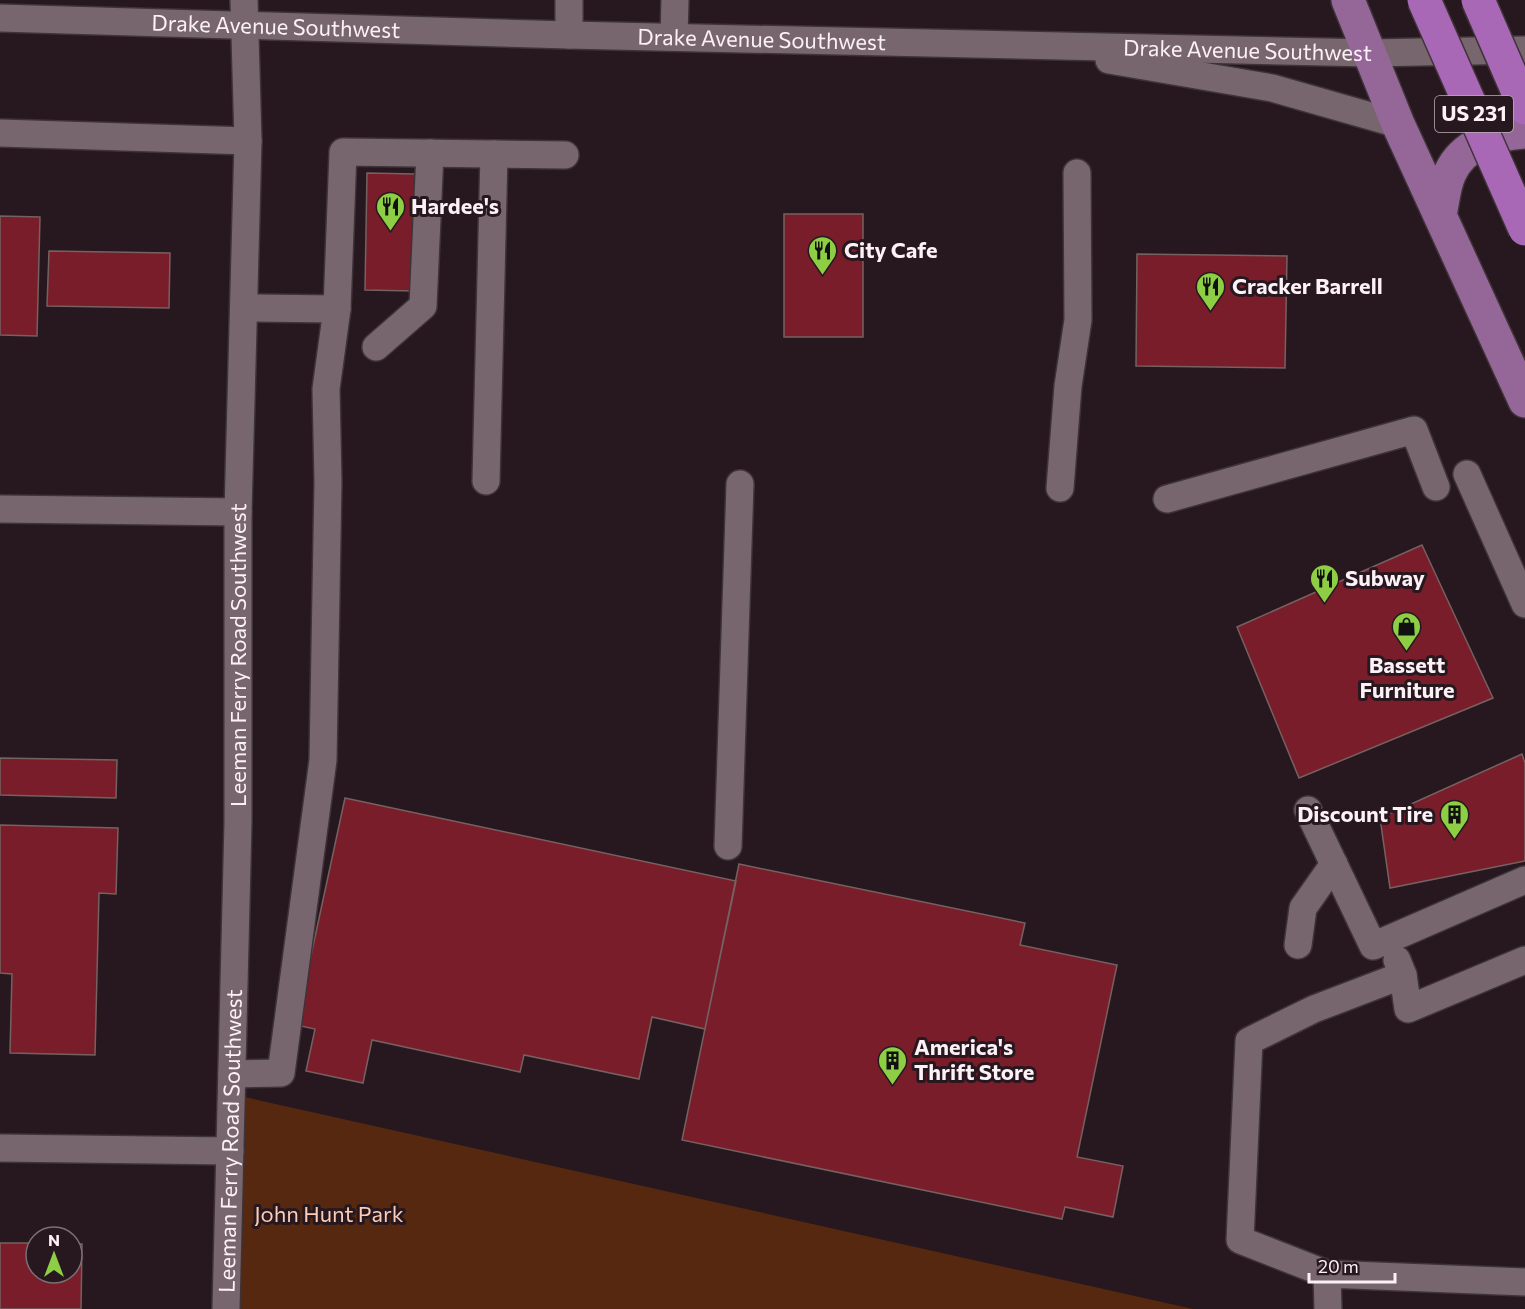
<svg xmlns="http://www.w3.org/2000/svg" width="1525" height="1309" font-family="Commissioner,sans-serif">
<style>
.green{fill:#56280f}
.building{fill:#7a1d2a;stroke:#756161;stroke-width:1.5}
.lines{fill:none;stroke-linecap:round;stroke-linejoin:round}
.minor-casing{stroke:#3e3338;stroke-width:30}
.major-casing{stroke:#3e3338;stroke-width:36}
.minor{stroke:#78666e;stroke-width:27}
.major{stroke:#956799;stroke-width:33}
.highway-bridge-casing{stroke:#3e3338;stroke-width:36;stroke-linecap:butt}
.highway-bridge{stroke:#a968b6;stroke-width:33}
.labels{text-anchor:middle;stroke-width:6;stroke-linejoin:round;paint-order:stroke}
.shield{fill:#27181f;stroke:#bcb0b6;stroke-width:1.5}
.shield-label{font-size:21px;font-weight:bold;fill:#fcf1f6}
.street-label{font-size:22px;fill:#fcf1f6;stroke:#27181f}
.poi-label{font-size:22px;font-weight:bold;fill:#fcf1f6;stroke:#27181f;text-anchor:start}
.park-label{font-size:22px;fill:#fdccb6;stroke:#27181f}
</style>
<rect width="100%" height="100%" fill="#27181f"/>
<path class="green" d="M 231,1094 L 1193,1309 L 226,1309 Z"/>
<path class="building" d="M 367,173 L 415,174 L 414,291 L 365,290 Z
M 784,214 L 863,214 L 863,337 L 784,337 Z
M 0,216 L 40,217 L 37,336 L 0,335 Z
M 49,251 L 170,253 L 169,308 L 47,306 Z
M 1137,254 L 1287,256 L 1285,368 L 1136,366 Z
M 1422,545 L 1493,698 L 1299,778 L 1237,627 Z
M 1522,754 L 1525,763 L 1525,861 L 1390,888 L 1380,818 Z
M 0,758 L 117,760 L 116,798 L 0,795 Z
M 345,798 L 736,881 L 705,1029 L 652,1017 L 639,1079 L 524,1055 L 520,1072 L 372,1040 L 363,1083 L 306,1071 L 315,1029 L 296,1025 Z
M 0,825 L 118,828 L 116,894 L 99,893 L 95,1055 L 10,1053 L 12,974 L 0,973 Z
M 739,864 L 1025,923 L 1020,945 L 1117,965 L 1077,1157 L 1123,1166 L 1113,1217 L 1065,1207 L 1062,1219 L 682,1140 Z
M 0,1243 L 36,1243 L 36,1273 L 72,1273 L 72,1244 L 82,1244 L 81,1309 L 0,1309 Z"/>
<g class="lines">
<defs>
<g id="minor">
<path d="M 569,0 L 569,35"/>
<path id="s1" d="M 0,18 L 569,35 L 1369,53 L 1525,50"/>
<path d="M 674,37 L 675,0"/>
<path d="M 1109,60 L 1272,88 L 1398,124"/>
<path d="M 0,133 L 248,141"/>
<path d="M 244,308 L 337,309"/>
<path d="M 376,347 L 423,306 L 430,153"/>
<path d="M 1467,474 L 1525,604"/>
<path d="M 486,481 L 494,154"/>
<path d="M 1060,488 L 1068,386 L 1078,320 L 1077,173"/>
<path d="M 1167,499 L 1414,430 L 1436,487"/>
<path d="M 0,509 L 238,512"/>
<path d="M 1308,810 L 1373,946 L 1525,880"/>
<path d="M 728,846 L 740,484"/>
<path d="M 1298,945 L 1303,908 L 1334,864"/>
<path d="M 1397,960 L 1403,975 L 1408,1009 L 1525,960"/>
<path d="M 232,1074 L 281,1073 L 323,760 L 328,482 L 326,389 L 337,309 L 343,152 L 565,155"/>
<path d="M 0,1148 L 230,1151"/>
<path d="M 1327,1274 L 1240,1240 L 1249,1041 L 1314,1009 L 1403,975"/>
<path id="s2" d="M 226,1309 L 238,822 L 238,512 L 248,141 L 244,0"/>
<path d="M 1328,1309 L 1327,1274 L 1525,1282"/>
</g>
<path id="major" d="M 1348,0 L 1398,124 L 1525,401
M 1440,215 C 1443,202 1444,185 1450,173 C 1463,144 1495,134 1525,132"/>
</defs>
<use href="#minor" class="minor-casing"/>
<use href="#major" class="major-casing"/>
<use href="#minor" class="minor"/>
<use href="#major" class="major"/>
<defs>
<path id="highway-bridge" d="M 1424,0 L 1525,229
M 1478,0 L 1525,108"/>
</defs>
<use href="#highway-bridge" class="highway-bridge-casing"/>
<use href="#highway-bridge" class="highway-bridge"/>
</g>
<defs>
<symbol id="restaurant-pin" viewBox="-11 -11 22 30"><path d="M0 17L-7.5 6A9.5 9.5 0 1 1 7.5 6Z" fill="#8dce44" stroke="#27181f"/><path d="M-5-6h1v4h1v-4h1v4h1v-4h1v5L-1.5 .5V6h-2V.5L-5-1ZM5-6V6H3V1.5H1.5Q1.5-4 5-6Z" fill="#111"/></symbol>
<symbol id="shop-pin" viewBox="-11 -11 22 30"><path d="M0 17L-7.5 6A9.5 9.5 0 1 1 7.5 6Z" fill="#8dce44" stroke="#27181f"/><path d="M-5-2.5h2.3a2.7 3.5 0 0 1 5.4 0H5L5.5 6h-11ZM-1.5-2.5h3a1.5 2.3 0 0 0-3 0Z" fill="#111"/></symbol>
<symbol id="building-pin" viewBox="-11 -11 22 30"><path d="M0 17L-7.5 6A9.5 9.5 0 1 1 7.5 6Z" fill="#8dce44" stroke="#27181f"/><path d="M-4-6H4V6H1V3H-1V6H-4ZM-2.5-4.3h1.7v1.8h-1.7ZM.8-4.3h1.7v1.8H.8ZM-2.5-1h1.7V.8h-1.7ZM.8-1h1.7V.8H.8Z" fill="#111"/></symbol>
</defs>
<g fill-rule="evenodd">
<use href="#restaurant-pin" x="374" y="190" width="33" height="45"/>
<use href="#restaurant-pin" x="806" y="234" width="33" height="45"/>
<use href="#restaurant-pin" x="1194" y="270" width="33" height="45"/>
<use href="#restaurant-pin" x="1308" y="562" width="33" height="45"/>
<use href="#shop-pin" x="1390" y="610" width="33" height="45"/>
<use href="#building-pin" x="1438" y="798" width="33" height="45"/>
<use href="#building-pin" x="876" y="1044" width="33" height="45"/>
</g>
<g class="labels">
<rect class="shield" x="1435" y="96" width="78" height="36" rx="4.5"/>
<g class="shield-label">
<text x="1474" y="121">US 231</text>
</g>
<g class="street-label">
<text dy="8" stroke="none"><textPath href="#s1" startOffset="276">Drake Avenue Southwest</textPath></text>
<text dy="8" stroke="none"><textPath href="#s1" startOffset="762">Drake Avenue Southwest</textPath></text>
<text dy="8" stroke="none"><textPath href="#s1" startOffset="1248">Drake Avenue Southwest</textPath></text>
<text dy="8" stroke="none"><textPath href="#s2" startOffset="654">Leeman Ferry Road Southwest</textPath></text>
<text dy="8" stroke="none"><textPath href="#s2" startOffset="168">Leeman Ferry Road Southwest</textPath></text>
</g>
<g class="poi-label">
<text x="411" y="214">Hardee's</text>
<text x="844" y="258">City Cafe</text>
<text x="1232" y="294">Cracker Barrell</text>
<text x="1345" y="586">Subway</text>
<text x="1407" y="673" text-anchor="middle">Bassett<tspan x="1407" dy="25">Furniture</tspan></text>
<text x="1433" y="822" text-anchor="end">Discount Tire</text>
<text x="914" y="1055">America's<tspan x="914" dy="25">Thrift Store</tspan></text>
</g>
<g class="park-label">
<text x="329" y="1222">John Hunt Park</text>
</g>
</g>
<g transform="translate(54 1255)"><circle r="28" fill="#27181f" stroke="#7c6f75" stroke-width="1.5"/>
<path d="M0-4.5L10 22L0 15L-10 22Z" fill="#8dce44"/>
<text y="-9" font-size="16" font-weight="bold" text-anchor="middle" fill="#fcf1f6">N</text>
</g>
<path d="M1309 1273v9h86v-9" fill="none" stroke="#fcf1f6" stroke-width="3"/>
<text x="1318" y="1273" font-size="18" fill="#fcf1f6" stroke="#27181f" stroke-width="4.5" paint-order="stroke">20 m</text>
</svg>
